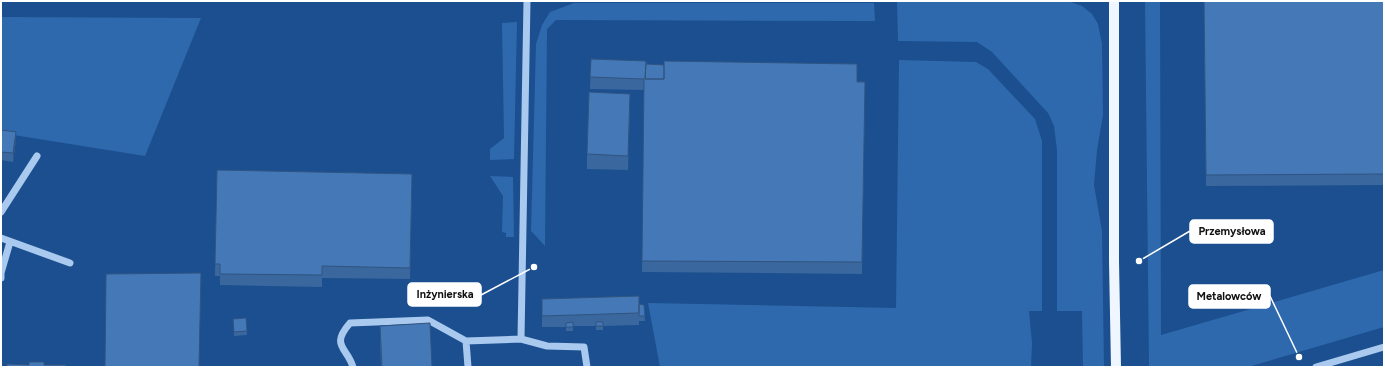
<svg xmlns="http://www.w3.org/2000/svg" width="1385" height="368" font-family="Figtree,sans-serif">
<style>
.green{fill:#2e69ad}
.lines{fill:none;stroke-linecap:round;stroke-linejoin:round}
.minor{stroke:#a9c9ee;stroke-width:7}
.major{stroke:#f0f6ff;stroke-width:10}
.wall{fill:#3a679d}
.shaded-wall{fill:#305480}
.building{fill:#4478b7;stroke:#305480}
.leader{fill:none;stroke:#fff;stroke-width:1.5}
.callout-dot{fill:#fff;stroke:#1b4f8f;stroke-width:1.5}
.callout{fill:#fff;stroke:#fff;stroke-width:1.5}
.callout-label{font-size:11px;text-anchor:middle;font-weight:bold;fill:#111}
</style>
<rect width="100%" height="100%" fill="#1b4f8f"/>
<path class="green" d="M 965,1 L 1068,1 L 1082,6 L 1092,14 L 1098,24 L 1102,44 L 1103,115 L 1097,150 L 1094,185 L 1102,231 L 1104,367 L 1083,367 L 1082,311 L 1057,311 L 1057,150 L 1054,126 L 1048,113 L 992,52 L 977,42 L 898,41 L 897,2 Z
M 1145,1 L 1160,1 L 1161,335 L 1384,270 L 1384,327 L 1248,367 L 1149,367 Z
M 574,3 L 874,3 L 875,21 L 556,20 L 547,29 L 545,246 L 531,231 L 536,44 L 542,25 L 550,12 Z
M 1,17 L 201,18 L 145,156 L 1,133 Z
M 517,22 L 514,159 L 490,160 L 490,149 L 504,138 L 502,23 Z
M 899,60 L 976,62 L 988,69 L 1035,119 L 1042,141 L 1042,311 L 1029,311 L 1032,343 L 1031,367 L 660,367 L 648,303 L 896,308 Z
M 490,176 L 513,177 L 514,237 L 506,237 L 506,233 L 502,232 L 503,196 Z"/>
<g class="lines">
<path class="minor" d="M 1,212 L 37,156
M 1,238 L 70,263
M 1,278 L 1,273 L 10,242
M 521,339 L 547,346 L 584,347 L 587,367
M 353,367 C 347,347 330,346 350,323 L 428,320 L 466,341
M 468,367 L 466,341 L 521,339 L 527,1
M 1316,367 L 1384,347"/>
<path class="major" d="M 1114,1 L 1114,261 L 1116,367"/>
</g>
<path class="wall" d="M 1204,1 L 1384,1 L 1384,185 L 1206,186 Z
M 591,59 L 865,82 L 862,274 L 642,272 L 644,90 L 590,89 Z
M 630,108 L 628,170 L 587,169 L 587,154 Z
M 1,130 L 16,140 L 13,162 L 1,160 Z
M 217,170 L 412,174 L 410,279 L 322,278 L 322,287 L 220,285 L 220,276 L 215,276 Z
M 542,299 L 644,305 L 645,321 L 639,321 L 639,325 L 603,326 L 603,330 L 596,330 L 596,326 L 573,326 L 573,331 L 566,331 L 566,327 L 542,327 Z
M 246,318 L 247,335 L 234,336 L 233,319 Z
M 380,326 L 432,367 L 381,367 L 380,341 Z"/>
<path class="shaded-wall" d="M 630,94 L 630,108 L 628,170 L 628,156 Z
M 16,132 L 16,140 L 13,162 L 13,153 Z"/>
<path class="building" d="M 1204,1 L 1384,1 L 1384,174 L 1206,175 Z
M 591,59 L 646,61 L 645,79 L 664,79 L 664,61 L 857,64 L 857,82 L 865,82 L 862,262 L 642,261 L 644,79 L 590,77 Z
M 646,64 L 664,65 L 664,79 L 645,79 Z
M 589,92 L 630,94 L 628,156 L 587,154 Z
M 1,130 L 16,132 L 13,153 L 1,152 Z
M 217,170 L 412,174 L 410,268 L 322,266 L 322,275 L 220,274 L 220,264 L 215,264 Z
M 201,273 L 199,367 L 105,367 L 106,274 Z
M 639,296 L 639,313 L 542,316 L 542,299 Z
M 639,304 L 644,305 L 645,316 L 639,316 Z
M 246,318 L 247,331 L 234,332 L 233,319 Z
M 573,322 L 573,327 L 566,327 L 566,323 Z
M 596,322 L 603,322 L 603,326 L 596,326 Z
M 430,323 L 432,367 L 382,367 L 380,326 Z
M 29,362 L 44,362 L 44,365 L 66,365 L 66,367 L 7,367 L 7,364 L 29,365 Z"/>
<path class="leader" d="M1139 261L1190 231M534 267L481 295M1299 357L1270 296"/>
<g class="callout-dot">
<circle cx="1139" cy="261" r="4"/>
<circle cx="534" cy="267" r="4"/>
<circle cx="1299" cy="357" r="4"/>
</g>
<g class="callout">
<rect x="1190" y="220" width="83" height="23" rx="4"/>
<rect x="408" y="283" width="73" height="23" rx="4"/>
<rect x="1189" y="285" width="81" height="23" rx="4"/>
</g>
<g class="callout-label">
<text x="1232" y="235">Przemysłowa</text>
<text x="445" y="298">Inżynierska</text>
<text x="1229" y="300">Metalowców</text>
</g>
<rect width="1385" height="368" fill="none" stroke="#ffffff" stroke-width="4"/>
</svg>
